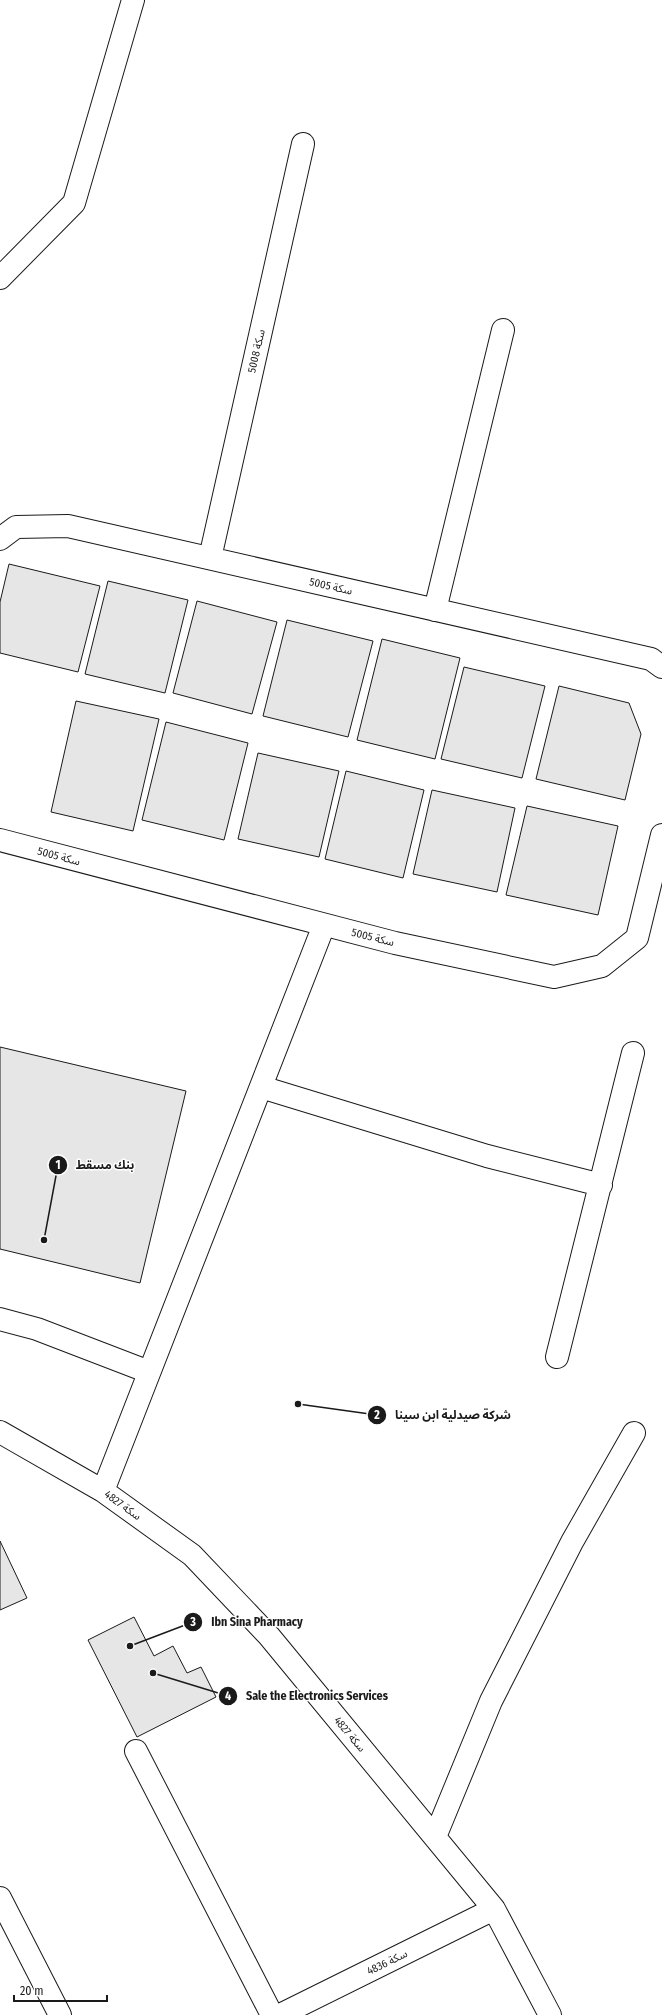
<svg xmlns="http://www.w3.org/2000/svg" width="662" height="2015" font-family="'Fira Sans Condensed','Noto Sans Arabic',sans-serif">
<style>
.building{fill:#e6e6e6;stroke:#1a1a1a}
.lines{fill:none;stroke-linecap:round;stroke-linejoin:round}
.minor-casing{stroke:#1a1a1a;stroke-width:24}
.minor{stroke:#fff;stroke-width:22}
.labels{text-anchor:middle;stroke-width:3;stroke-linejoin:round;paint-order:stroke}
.street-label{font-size:11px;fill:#1a1a1a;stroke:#fff}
.leader{fill:none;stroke:#1a1a1a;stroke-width:1.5}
.callout-dot{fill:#1a1a1a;stroke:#fff;stroke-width:1.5}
.mark-label{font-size:12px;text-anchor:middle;font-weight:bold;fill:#fff}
.callout-label{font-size:12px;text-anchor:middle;font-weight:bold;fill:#1a1a1a;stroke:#fff;stroke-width:3;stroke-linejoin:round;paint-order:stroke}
</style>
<rect width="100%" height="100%" fill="#fff"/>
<path class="building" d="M 9,564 L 100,586 L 78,672 L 0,653 L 0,602 Z
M 108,581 L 188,600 L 165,693 L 85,674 Z
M 197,601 L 277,622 L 252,714 L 173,693 Z
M 287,620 L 373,641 L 348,737 L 263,716 Z
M 382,639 L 460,658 L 435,759 L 357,740 Z
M 464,667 L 545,686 L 522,778 L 441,759 Z
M 559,686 L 629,703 L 641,734 L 625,800 L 536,779 Z
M 76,701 L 159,719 L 133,831 L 51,812 Z
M 166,722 L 248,743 L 224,840 L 142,820 Z
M 258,753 L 339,771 L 319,857 L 238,839 Z
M 346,771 L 424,790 L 403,878 L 325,859 Z
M 432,790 L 515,808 L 497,892 L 413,874 Z
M 527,806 L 618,826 L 598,915 L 506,895 Z
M 0,1047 L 186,1091 L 140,1283 L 0,1249 Z
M 0,1541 L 27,1598 L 0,1610 Z
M 134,1617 L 154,1656 L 173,1646 L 187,1673 L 201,1667 L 216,1697 L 137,1737 L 88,1640 Z"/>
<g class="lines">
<defs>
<path id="minor" d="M 0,278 L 74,203 L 133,0
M 0,539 L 16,527 L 68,526 L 651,659 L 662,667
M 210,558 L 303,144
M 435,610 L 503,330
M 0,840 L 395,943 L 554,977 L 602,966 L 637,938 L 662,835
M 261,1087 L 487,1156 L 601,1185
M 0,1319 L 37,1329 L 149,1372
M 557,1357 L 633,1053
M 0,1432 L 103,1491 L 192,1555 L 269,1636 L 494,1909 L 550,2015
M 103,1491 L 324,925
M 136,1751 L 272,2015
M 435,1837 L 491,1701 L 572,1542 L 634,1433
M 0,1898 L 60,2015
M 280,2015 L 494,1909"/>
</defs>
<use href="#minor" class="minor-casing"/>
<use href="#minor" class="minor"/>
</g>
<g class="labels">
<g class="street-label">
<text transform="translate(256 351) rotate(-77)" y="4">سكة 5008</text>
<text transform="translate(331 586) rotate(13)" y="4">سكة 5005</text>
<text transform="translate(59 856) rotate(15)" y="4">سكة 5005</text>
<text transform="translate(373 937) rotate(14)" y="4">سكة 5005</text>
<text transform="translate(123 1505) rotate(36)" y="4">سكة 4827</text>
<text transform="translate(350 1734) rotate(50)" y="4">سكة 4827</text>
<text transform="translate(387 1962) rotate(-26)" y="4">سكة 4836</text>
</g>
</g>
<path class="leader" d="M44 1240L58 1165M298 1404L377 1415M130 1646L193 1622M153 1673L228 1696"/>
<g class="callout-dot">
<circle cx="44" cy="1240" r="4"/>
<circle cx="298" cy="1404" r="4"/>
<circle cx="130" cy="1646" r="4"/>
<circle cx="153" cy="1673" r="4"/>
<circle cx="58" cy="1165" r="10"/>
<circle cx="377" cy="1415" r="10"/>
<circle cx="193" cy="1622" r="10"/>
<circle cx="228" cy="1696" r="10"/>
</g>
<g class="mark-label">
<text x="58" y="1169">1</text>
<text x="377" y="1419">2</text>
<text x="193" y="1626">3</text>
<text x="228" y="1700">4</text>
</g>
<g class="callout-label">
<text x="105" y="1169">بنك مسقط</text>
<text x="453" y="1419">شركة صيدلية ابن سينا</text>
<text x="257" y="1626">Ibn Sina Pharmacy</text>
<text x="317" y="1700">Sale the Electronics Services</text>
</g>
<path d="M14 1995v6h93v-6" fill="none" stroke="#1a1a1a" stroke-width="2"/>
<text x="20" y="1995" font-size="12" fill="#1a1a1a" stroke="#ffffff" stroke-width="3" paint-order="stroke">20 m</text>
</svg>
